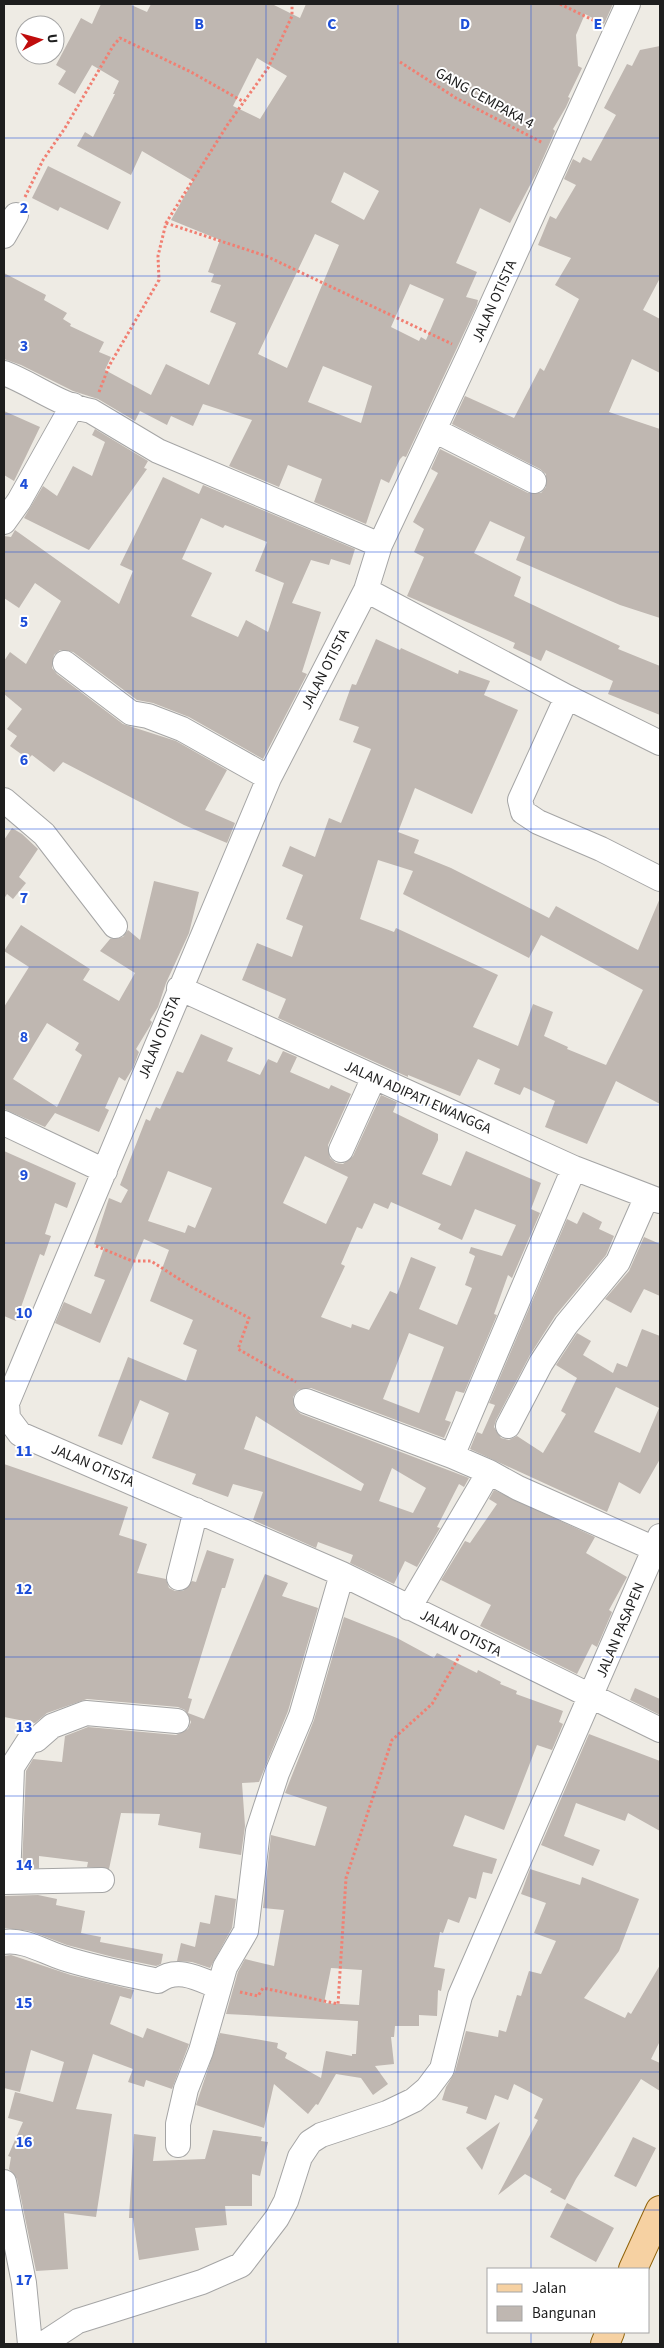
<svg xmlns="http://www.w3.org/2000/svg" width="664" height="2348" font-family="'Source Sans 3',sans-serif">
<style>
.building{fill:#bfb7b1;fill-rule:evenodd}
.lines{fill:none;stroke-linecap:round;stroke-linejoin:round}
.minor-casing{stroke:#a5a5a5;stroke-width:26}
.major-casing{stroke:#8f6209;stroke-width:30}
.path{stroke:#f17f72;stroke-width:3;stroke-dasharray:2.5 2.5;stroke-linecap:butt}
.minor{stroke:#fff;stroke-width:24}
.major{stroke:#f6d1a2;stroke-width:28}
.grid{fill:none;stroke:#1d4ed8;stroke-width:1;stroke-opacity:0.55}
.labels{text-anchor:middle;stroke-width:4;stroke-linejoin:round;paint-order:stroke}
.street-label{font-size:15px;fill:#1e1e1e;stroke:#fff}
.grid-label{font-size:16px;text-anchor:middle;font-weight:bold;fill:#1d4ed8;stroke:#fff;stroke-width:4;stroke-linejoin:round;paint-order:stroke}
</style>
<rect width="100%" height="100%" fill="#eeebe4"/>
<path class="building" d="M 101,4 L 129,4 L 147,12 L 151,4 L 272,4 L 300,18 L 306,4 L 613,4 L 604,24 L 585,14 L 576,35 L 578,66 L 582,68 L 568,97 L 570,98 L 566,107 L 553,129 L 555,131 L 537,172 L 510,223 L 480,208 L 456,263 L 477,272 L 466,297 L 478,300 L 477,305 L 406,457 L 403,456 L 400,459 L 389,483 L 381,479 L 366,524 L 314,502 L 322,479 L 288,465 L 279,487 L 229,466 L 252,420 L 203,404 L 193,426 L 171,416 L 167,425 L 140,411 L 135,421 L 98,399 L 73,391 L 21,365 L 4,359 L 4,273 L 46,295 L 44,300 L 67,313 L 63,319 L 71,324 L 70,326 L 104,342 L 99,352 L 111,357 L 105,370 L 151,395 L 166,364 L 209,385 L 236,323 L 210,312 L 221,285 L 211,282 L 214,274 L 208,272 L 220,240 L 171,220 L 193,181 L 142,151 L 131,175 L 77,146 L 85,132 L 93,137 L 115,94 L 113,94 L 119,81 L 92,65 L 75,94 L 58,84 L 66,71 L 56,65 L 81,18 L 92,24 ZM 257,58 L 287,76 L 260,119 L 233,106 ZM 344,172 L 379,191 L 364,220 L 331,202 ZM 315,234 L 339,245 L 287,368 L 258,354 ZM 410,284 L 444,299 L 426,340 L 421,337 L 419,341 L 391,327 ZM 323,366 L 372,386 L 361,423 L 308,402 Z
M 660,46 L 660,278 L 643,310 L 660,319 L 660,373 L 632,359 L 609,412 L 660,429 L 660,618 L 620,605 L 516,560 L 525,537 L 490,521 L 474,553 L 521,577 L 514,596 L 620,646 L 618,649 L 660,666 L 660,715 L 608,694 L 613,681 L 546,650 L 541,661 L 513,648 L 515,643 L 407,596 L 424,557 L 414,552 L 424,529 L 413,522 L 438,473 L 431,469 L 440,449 L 528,493 L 541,493 L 546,487 L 546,474 L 540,469 L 452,424 L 465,396 L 514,418 L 540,368 L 544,371 L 579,299 L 555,285 L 571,258 L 538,245 L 550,216 L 556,219 L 576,185 L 564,179 L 573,159 L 580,163 L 583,157 L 591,161 L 616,115 L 604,108 L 627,64 L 632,66 L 640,50 Z
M 48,166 L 121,202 L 108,230 L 60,207 L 58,211 L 32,198 Z
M 4,411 L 40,427 L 14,481 L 4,475 Z
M 95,429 L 148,461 L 144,468 L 147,469 L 89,550 L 24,518 L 43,486 L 57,496 L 73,466 L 92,476 L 105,442 L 92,435 Z
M 163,477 L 199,494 L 203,485 L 355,549 L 350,565 L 331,559 L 329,565 L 311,560 L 292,603 L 321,612 L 302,672 L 307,674 L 263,759 L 189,717 L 153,703 L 137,700 L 73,652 L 60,650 L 54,655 L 52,668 L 57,674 L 123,724 L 176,741 L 227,770 L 205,810 L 235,823 L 227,843 L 184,825 L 63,762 L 54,772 L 32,755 L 28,759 L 10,746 L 17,736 L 7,729 L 22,709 L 4,694 L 4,661 L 10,652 L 26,664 L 61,601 L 35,583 L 19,608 L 4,598 L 4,536 L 11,537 L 15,530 L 119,604 L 133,571 L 120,565 ZM 201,518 L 223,528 L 225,525 L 267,542 L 255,571 L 284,583 L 268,632 L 246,620 L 238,637 L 191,616 L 212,573 L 182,559 Z
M 376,639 L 400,650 L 401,648 L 458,674 L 459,670 L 490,681 L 484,695 L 518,710 L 472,814 L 415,788 L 398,832 L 419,840 L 414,853 L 451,868 L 549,918 L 556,906 L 638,950 L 660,898 L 660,1104 L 616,1081 L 587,1144 L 545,1127 L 555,1101 L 524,1087 L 520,1095 L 494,1084 L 500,1069 L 478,1059 L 460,1096 L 408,1075 L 408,1077 L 278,1018 L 286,999 L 242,980 L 257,943 L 292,957 L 303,926 L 286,919 L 303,875 L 282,866 L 290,846 L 315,857 L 329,818 L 341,823 L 371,749 L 353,742 L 359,727 L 339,720 L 352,684 L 356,685 ZM 378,860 L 413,871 L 403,894 L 529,958 L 541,935 L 643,990 L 606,1065 L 567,1049 L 568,1047 L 544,1036 L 553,1012 L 533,1004 L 518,1046 L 473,1027 L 498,975 L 396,928 L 394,932 L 360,919 Z
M 12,828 L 22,834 L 38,849 L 19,877 L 26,883 L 13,899 L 7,894 L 4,899 L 4,840 Z
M 154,881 L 199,892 L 189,933 L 166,983 L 158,1007 L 150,1020 L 152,1022 L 150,1026 L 136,1049 L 139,1052 L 133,1068 L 125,1081 L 119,1077 L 105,1108 L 109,1110 L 99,1132 L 55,1113 L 45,1127 L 4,1109 L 4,1007 L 29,967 L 4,951 L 21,925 L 90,969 L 83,980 L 119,1001 L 135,973 L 100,951 L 110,939 L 123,937 L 128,930 L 140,940 ZM 47,1023 L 79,1043 L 75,1050 L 82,1055 L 57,1107 L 13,1079 Z
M 201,1034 L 233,1048 L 227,1061 L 260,1075 L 268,1059 L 277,1063 L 283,1051 L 297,1057 L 290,1072 L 329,1089 L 331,1085 L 351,1094 L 328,1145 L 330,1158 L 336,1163 L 343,1164 L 353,1156 L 381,1095 L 397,1102 L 393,1112 L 438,1134 L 438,1140 L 422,1174 L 451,1186 L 466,1151 L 541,1183 L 531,1209 L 540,1213 L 512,1278 L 508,1275 L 494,1314 L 497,1315 L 464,1393 L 456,1391 L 445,1420 L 451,1422 L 444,1438 L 311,1388 L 298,1390 L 293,1397 L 295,1409 L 301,1414 L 469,1478 L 464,1487 L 459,1484 L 437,1527 L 440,1528 L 417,1567 L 405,1561 L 394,1584 L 350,1563 L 353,1555 L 318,1542 L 316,1548 L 253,1520 L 263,1492 L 233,1484 L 228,1497 L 192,1484 L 196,1474 L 152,1458 L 169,1413 L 140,1400 L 122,1445 L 98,1436 L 128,1357 L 186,1381 L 197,1350 L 183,1344 L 193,1320 L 150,1301 L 169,1250 L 144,1239 L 100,1343 L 55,1323 L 64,1302 L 91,1314 L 105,1280 L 94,1276 L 104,1248 L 94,1244 L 109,1198 L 121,1203 L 128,1190 L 120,1185 L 146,1119 L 150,1121 L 156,1107 L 160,1109 L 177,1071 L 183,1073 ZM 305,1156 L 348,1177 L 326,1224 L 283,1203 ZM 168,1171 L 212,1188 L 195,1228 L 188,1225 L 185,1233 L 148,1221 ZM 391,1202 L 441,1224 L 438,1229 L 462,1240 L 475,1209 L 516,1225 L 502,1256 L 471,1247 L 469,1253 L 475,1256 L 465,1285 L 472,1288 L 457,1325 L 419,1309 L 436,1267 L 411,1257 L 397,1294 L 390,1291 L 369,1330 L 352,1324 L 351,1328 L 321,1317 L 345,1266 L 341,1264 L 357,1227 L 362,1229 L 374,1203 L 388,1209 ZM 409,1333 L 444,1347 L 419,1413 L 383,1399 ZM 256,1416 L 364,1484 L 361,1491 L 244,1449 ZM 392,1468 L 426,1488 L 413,1513 L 379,1501 Z
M 4,1151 L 76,1183 L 67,1208 L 55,1203 L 45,1234 L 51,1236 L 44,1256 L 40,1254 L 16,1321 L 4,1316 Z
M 583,1212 L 602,1222 L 599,1229 L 614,1236 L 606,1255 L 555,1316 L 530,1355 L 496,1420 L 494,1427 L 501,1438 L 509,1440 L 517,1436 L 543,1453 L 566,1414 L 561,1411 L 577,1378 L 556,1365 L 577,1333 L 591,1341 L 583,1355 L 613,1373 L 617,1363 L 627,1367 L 642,1329 L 660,1336 L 660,1459 L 640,1494 L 619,1482 L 607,1512 L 470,1449 L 477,1432 L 482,1434 L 495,1405 L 489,1403 L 567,1219 L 577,1224 ZM 616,1387 L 659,1408 L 640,1453 L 594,1432 Z
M 644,1237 L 660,1244 L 660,1296 L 644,1289 L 631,1313 L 605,1299 L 629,1271 Z
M 4,1464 L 128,1507 L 119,1535 L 147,1544 L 137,1573 L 166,1579 L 169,1588 L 175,1591 L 183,1591 L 192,1581 L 196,1582 L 207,1550 L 234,1559 L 225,1588 L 222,1588 L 188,1698 L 192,1699 L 188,1713 L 204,1719 L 265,1574 L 288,1583 L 282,1596 L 318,1608 L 288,1711 L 259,1782 L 242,1783 L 245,1826 L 241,1855 L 199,1848 L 201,1833 L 158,1825 L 160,1814 L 121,1813 L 109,1869 L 87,1867 L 88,1862 L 39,1856 L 39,1868 L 22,1868 L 26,1771 L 33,1759 L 62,1762 L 65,1736 L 88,1727 L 176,1735 L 188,1729 L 191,1722 L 185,1710 L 178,1707 L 87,1699 L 47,1713 L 35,1723 L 4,1717 Z
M 494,1490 L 595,1537 L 586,1553 L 627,1577 L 609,1610 L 612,1612 L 597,1647 L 592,1644 L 577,1674 L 480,1626 L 491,1605 L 441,1580 L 465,1541 L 470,1543 L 497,1504 L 489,1499 Z
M 344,1617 L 397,1638 L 434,1658 L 437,1653 L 477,1673 L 478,1670 L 501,1682 L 500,1684 L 517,1691 L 516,1694 L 563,1711 L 559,1722 L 563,1724 L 552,1750 L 537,1745 L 504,1830 L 465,1815 L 453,1846 L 497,1859 L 492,1874 L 483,1872 L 476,1899 L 469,1897 L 459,1923 L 448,1919 L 443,1933 L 440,1932 L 434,1967 L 445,1969 L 441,1991 L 438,1990 L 437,2016 L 419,2015 L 419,2026 L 395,2026 L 394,2037 L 391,2037 L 394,2064 L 375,2066 L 388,2084 L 373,2095 L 361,2078 L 336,2074 L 318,2105 L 316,2104 L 308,2114 L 274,2084 L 264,2128 L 196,2105 L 220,2033 L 278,2043 L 277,2048 L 287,2053 L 285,2058 L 321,2078 L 326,2051 L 352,2056 L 352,2054 L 356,2054 L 358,2021 L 226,2014 L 238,1972 L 245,1959 L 274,1966 L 284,1910 L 263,1908 L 271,1835 L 315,1846 L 327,1807 L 285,1793 L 314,1720 ZM 331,1968 L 362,1970 L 359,2005 L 324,2003 Z
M 635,1688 L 660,1699 L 660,1715 L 630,1700 Z
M 589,1734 L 660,1761 L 660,1831 L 628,1813 L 625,1821 L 576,1803 L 564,1836 L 600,1850 L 593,1866 L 541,1845 Z
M 530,1869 L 580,1885 L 582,1877 L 639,1899 L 619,1951 L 584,1998 L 625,2018 L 628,2012 L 631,2014 L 660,1965 L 660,2041 L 651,2059 L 660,2063 L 660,2091 L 641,2079 L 576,2179 L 565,2200 L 550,2192 L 552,2189 L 525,2174 L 498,2195 L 538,2120 L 534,2118 L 543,2099 L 514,2084 L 508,2100 L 495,2095 L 486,2120 L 466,2113 L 468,2107 L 442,2100 L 446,2087 L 455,2072 L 466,2031 L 498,2037 L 499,2030 L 506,2032 L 517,1995 L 521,1996 L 529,1971 L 541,1974 L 556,1941 L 534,1933 L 546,1903 L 521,1894 Z
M 38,1895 L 57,1899 L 56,1905 L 85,1911 L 81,1933 L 101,1937 L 100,1942 L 163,1954 L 161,1964 L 156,1966 L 113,1957 L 67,1945 L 30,1931 L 4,1928 L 5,1896 Z
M 215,1895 L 236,1899 L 232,1928 L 210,1968 L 192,1962 L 177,1961 L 181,1943 L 195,1947 L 200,1922 L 210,1924 Z
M 11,1955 L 71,1975 L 134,1990 L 131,1999 L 120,1996 L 110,2024 L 143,2038 L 147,2028 L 189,2044 L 172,2089 L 146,2080 L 144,2087 L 128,2082 L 133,2069 L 93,2054 L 76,2109 L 112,2114 L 96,2217 L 64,2213 L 68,2269 L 36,2271 L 17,2179 L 9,2169 L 11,2157 L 8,2156 L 23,2122 L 8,2118 L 15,2092 L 53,2102 L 64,2062 L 31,2050 L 20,2092 L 4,2088 L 4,1956 Z
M 500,2122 L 482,2170 L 466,2148 Z
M 213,2130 L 262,2137 L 261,2141 L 268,2142 L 260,2176 L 252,2174 L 252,2206 L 225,2206 L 227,2225 L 195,2228 L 199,2250 L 139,2260 L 133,2218 L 129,2218 L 134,2134 L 156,2137 L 153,2161 L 205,2159 Z
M 633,2137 L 656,2148 L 636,2187 L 614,2176 Z
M 567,2203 L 614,2228 L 596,2262 L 550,2237 Z"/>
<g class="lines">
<defs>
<path id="minor" d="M 628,4 L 470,353 L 380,545 L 366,590 L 269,778 L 7,1403 L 8,1418 L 20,1434 L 342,1574 L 660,1730
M 4,236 L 16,215
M 4,373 C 33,384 61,406 91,411 L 158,451 L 380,545
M 434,430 L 534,481
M 4,522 L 19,501 L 73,405
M 366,590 L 567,697 L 660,743
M 65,663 L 131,713 L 148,716 L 182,729 L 269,778
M 567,697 L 520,800 L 523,812 L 538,822 L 601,849 L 660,879
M 4,800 L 44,834 L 115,926
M 179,988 L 574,1168 L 660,1201
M 4,1123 L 105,1171
M 341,1150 L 374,1077
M 306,1401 L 452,1456 L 489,1472
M 508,1426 L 541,1363 L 566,1325 L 618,1262 L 647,1196
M 452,1456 L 574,1168
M 179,1578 L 196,1510
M 409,1608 L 489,1472 L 518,1488 L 655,1549
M 4,1882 L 102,1880
M 8,1882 L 12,1767 L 30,1739 L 36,1740 L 52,1726 L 86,1713 L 177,1721
M 4,1942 C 24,1939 44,1952 63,1958 C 94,1968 126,1974 158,1981 C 178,1966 199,1979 219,1987
M 178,2145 L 178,2124 L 186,2089 L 201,2051 L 225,1967 L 246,1931 L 258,1831 L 277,1773 L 301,1716 L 342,1574
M 4,2182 L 24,2283 L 30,2344
M 43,2344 L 78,2321 L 202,2282 L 241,2265 L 277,2218 L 286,2201 L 300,2157 L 310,2142 L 321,2135 L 387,2113 L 414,2100 L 427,2089 L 442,2069 L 460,1996 L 660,1536"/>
<path id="major" d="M 633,2269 L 660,2210
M 605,2344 L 610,2332"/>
</defs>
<use href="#minor" class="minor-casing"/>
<use href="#major" class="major-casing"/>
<path class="path" d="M 560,4 L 597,22
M 400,62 L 456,98 L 543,143
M 25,197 L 43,160 L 65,128 L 113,46 L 120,38 L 191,72 L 244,102
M 166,223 L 266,256 L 452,344
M 99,392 L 109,366 L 159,280 L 158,256 L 166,223 L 228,124 L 268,68 L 292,16 L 292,4
M 96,1246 L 132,1261 L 151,1261 L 190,1286 L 249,1318 L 238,1349 L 296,1382
M 240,1992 L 258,1996 L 263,1988 L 338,2004 L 346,1878 L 392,1740 L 432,1704 L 460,1655"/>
<use href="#minor" class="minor"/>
<use href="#major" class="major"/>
</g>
<path class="grid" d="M 133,4 L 133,2344M 266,4 L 266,2344M 398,4 L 398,2344M 531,4 L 531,2269M 4,138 L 660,138M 4,276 L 660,276M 4,414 L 660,414M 4,552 L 660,552M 4,691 L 660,691M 4,829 L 660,829M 4,967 L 660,967M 4,1105 L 660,1105M 4,1243 L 660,1243M 4,1381 L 660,1381M 4,1519 L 660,1519M 4,1657 L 660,1657M 4,1796 L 660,1796M 4,1934 L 660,1934M 4,2072 L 660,2072M 4,2210 L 660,2210M 531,2332 L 531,2344"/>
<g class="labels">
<g class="street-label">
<text transform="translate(485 98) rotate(29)" y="5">GANG CEMPAKA 4</text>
<text transform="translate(494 301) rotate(-66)" y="5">JALAN OTISTA</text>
<text transform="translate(325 669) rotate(-63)" y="5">JALAN OTISTA</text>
<text transform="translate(159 1037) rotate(-68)" y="5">JALAN OTISTA</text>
<text transform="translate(418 1097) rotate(24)" y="5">JALAN ADIPATI EWANGGA</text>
<text transform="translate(93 1465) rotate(23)" y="5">JALAN OTISTA</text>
<text transform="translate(620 1630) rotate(-67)" y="5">JALAN PASAPEN</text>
<text transform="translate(461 1633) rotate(26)" y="5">JALAN OTISTA</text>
</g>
</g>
<g class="grid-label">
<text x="199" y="29">B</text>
<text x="332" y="29">C</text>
<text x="465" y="29">D</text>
<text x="598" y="29">E</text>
<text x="24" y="213">2</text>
<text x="24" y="351">3</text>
<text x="24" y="489">4</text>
<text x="24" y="627">5</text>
<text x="24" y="765">6</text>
<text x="24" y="903">7</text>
<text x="24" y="1042">8</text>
<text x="24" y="1180">9</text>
<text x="24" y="1318">10</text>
<text x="24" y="1456">11</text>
<text x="24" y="1594">12</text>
<text x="24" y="1732">13</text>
<text x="24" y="1870">14</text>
<text x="24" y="2008">15</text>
<text x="24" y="2147">16</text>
<text x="24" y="2285">17</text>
</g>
<rect width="664" height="2348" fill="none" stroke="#1e1e1e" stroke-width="10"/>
<rect x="487" y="2268" width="162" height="65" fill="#ffffff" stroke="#a5a5a5"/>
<rect x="497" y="2284" width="25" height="8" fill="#f6d1a2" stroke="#a5a5a5"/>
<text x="532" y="2293" font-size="15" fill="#1e1e1e">Jalan</text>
<rect x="497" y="2306" width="25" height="15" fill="#bfb7b1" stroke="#a5a5a5"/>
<text x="532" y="2318" font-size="15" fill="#1e1e1e">Bangunan</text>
<g transform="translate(40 40) rotate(84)"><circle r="24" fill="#ffffff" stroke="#a5a5a5"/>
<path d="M0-4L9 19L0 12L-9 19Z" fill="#c00c0c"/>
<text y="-8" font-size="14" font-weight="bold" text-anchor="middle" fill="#1e1e1e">U</text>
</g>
</svg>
